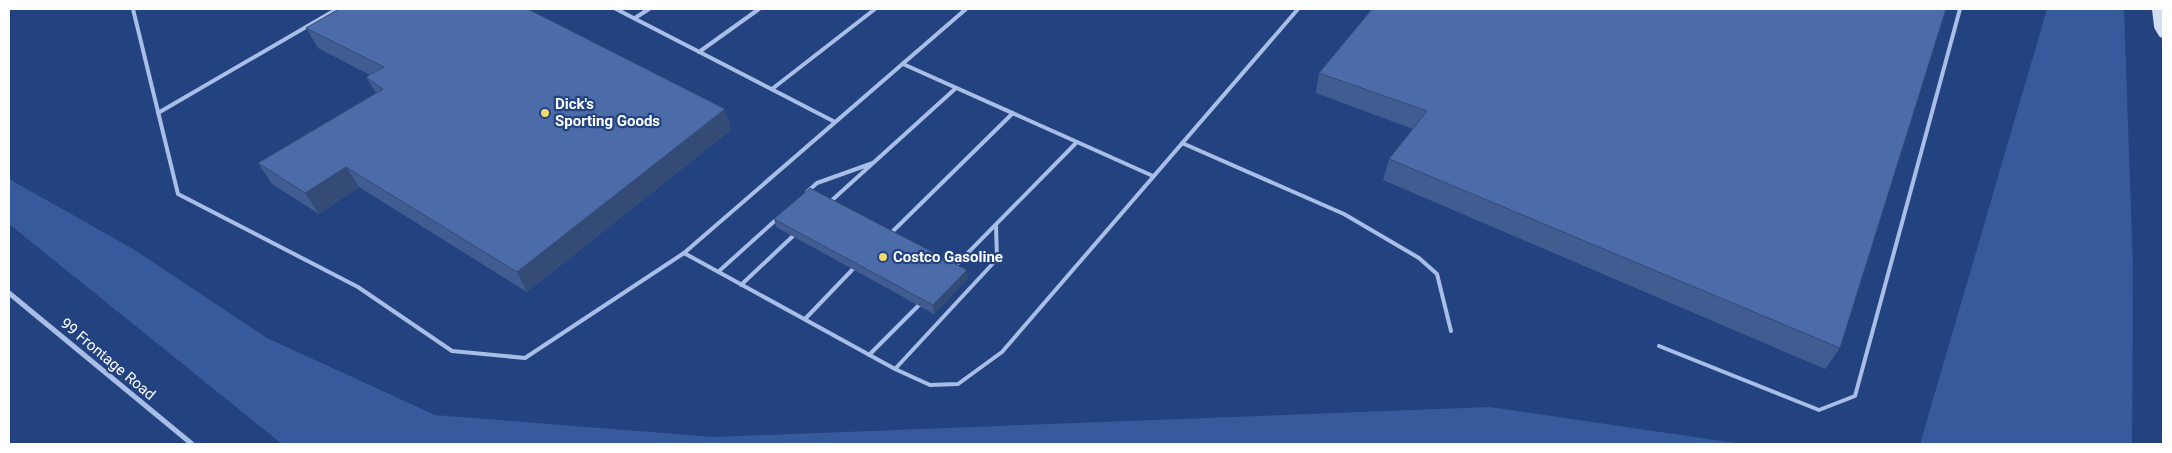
<svg xmlns="http://www.w3.org/2000/svg" width="2172" height="453" font-family="Roboto,sans-serif">
<style>
.green{fill:#375a9d}
.lines{fill:none;stroke-linecap:round;stroke-linejoin:round}
.lane{stroke:#a9bee7;stroke-width:4}
.street{stroke:#a9bee7;stroke-width:5}
.secondary{stroke:#d3def6;stroke-width:10}
.wall{fill:#405c91}
.shaded-wall{fill:#344b76}
.building{fill:#4b6ba9;stroke:#344b76}
.poi-dot{fill:#f2d96c;stroke:#234280;stroke-width:2}
.labels{text-anchor:middle;stroke-width:4.5;stroke-linejoin:round;paint-order:stroke}
.poi-label{font-size:15px;font-weight:bold;fill:#fff;stroke:#234280;text-anchor:start}
.street-label{font-size:15px;fill:#fff;stroke:#234280}
</style>
<rect width="100%" height="100%" fill="#234280"/>
<path class="green" d="M 2047,9 L 2124,9 L 2133,269 L 2132,444 L 1920,444 Z
M 9,179 L 133,249 L 267,338 L 435,415 L 714,437 L 1490,407 L 1742,444 L 282,444 L 9,224 Z"/>
<g class="lines">
<path class="lane" d="M 133,9 L 178,194 L 358,287 L 452,351 L 525,358 L 684,253 L 966,9
M 616,9 L 835,122
M 635,18 L 649,9
M 699,52 L 759,9
M 903,64 L 1153,176
M 772,89 L 875,9
M 158,113 L 337,9
M 1182,143 L 1344,214 L 1419,258 L 1437,274 L 1451,331
M 807,192 L 817,183 L 873,163
M 830,202 L 956,88
M 890,234 L 1013,113
M 684,253 L 895,369 L 930,385 L 958,384 L 1002,352 L 1298,9
M 954,267 L 1077,142
M 718,272 L 778,218
M 741,285 L 793,236
M 805,319 L 853,269
M 1659,346 L 1819,410 L 1855,396 L 1960,9
M 869,355 L 919,305
M 895,369 L 997,259 L 996,225"/>
<path class="street" d="M 9,293 L 192,444"/>
<path class="secondary" d="M 2157,9 L 2159,26 L 2163,33"/>
</g>
<path class="wall" d="M 1372,9 L 1840,348 L 1825,369 L 1383,180 L 1389,159 L 1413,129 L 1316,93 L 1319,73 Z
M 306,28 L 725,109 L 731,130 L 527,292 L 359,187 L 319,214 L 272,184 L 258,163 L 376,93 L 366,77 L 370,75 L 318,48 Z
M 774,219 L 968,278 L 934,314 L 776,227 Z"/>
<path class="shaded-wall" d="M 725,109 L 731,130 L 527,292 L 517,272 Z
M 346,167 L 359,187 L 319,214 L 305,193 Z
M 967,270 L 968,278 L 934,314 L 933,305 Z"/>
<path class="building" d="M 339,9 L 528,9 L 725,109 L 517,272 L 346,167 L 305,193 L 258,163 L 383,89 L 366,77 L 384,67 L 306,28 Z
M 1372,9 L 1946,9 L 1840,348 L 1389,159 L 1427,111 L 1319,73 Z
M 810,188 L 967,270 L 933,305 L 774,219 Z"/>
<g class="poi-dot">
<circle cx="545" cy="113" r="5"/>
<circle cx="883" cy="257" r="5"/>
</g>
<g class="labels">
<g class="poi-label">
<text x="555" y="109">Dick's<tspan x="555" dy="17">Sporting Goods</tspan></text>
<text x="893" y="262">Costco Gasoline</text>
</g>
<g class="street-label">
<text transform="translate(108 359) rotate(40)" y="5">99 Frontage Road</text>
</g>
</g>
<rect width="2172" height="453" fill="none" stroke="#ffffff" stroke-width="20"/>
</svg>
